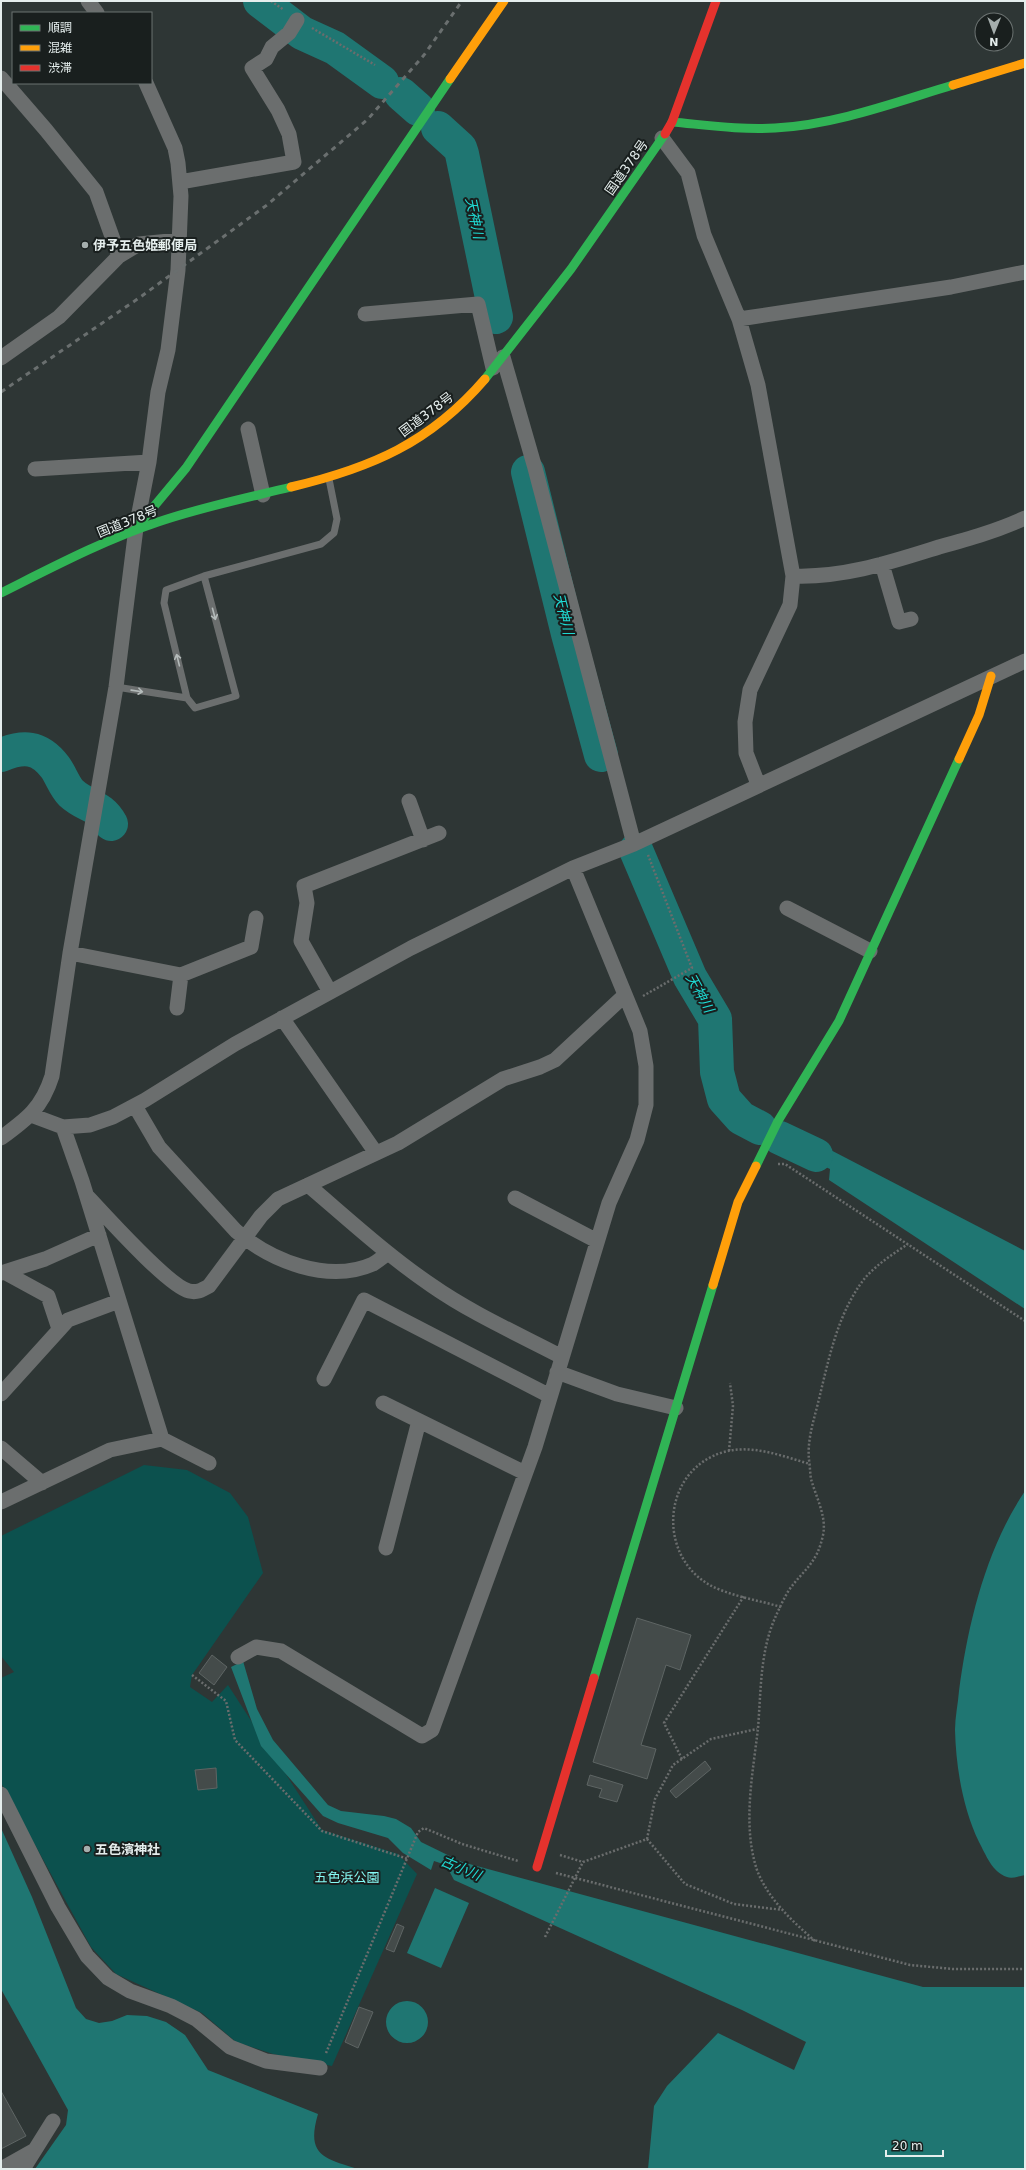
<svg xmlns="http://www.w3.org/2000/svg" width="1026" height="2170" font-family="'DejaVu Sans','Noto Sans JP',sans-serif">
<style>
.green{fill:#0c514e}
.water{fill:#1f7672}
.lines{fill:none;stroke-linecap:round;stroke-linejoin:round}
.river{stroke:#1f7672;stroke-width:34}
.building{fill:#444b4a;stroke:#5e6564}
.path{stroke:#6a6d6d;stroke-width:2.5;stroke-dasharray:2 2;stroke-linecap:butt}
.lane{stroke:#6b6e6e;stroke-width:7}
.street{stroke:#6b6e6e;stroke-width:15}
.fast{stroke:#30b455;stroke-width:9}
.slow{stroke:#ff9f0a;stroke-width:9}
.jam{stroke:#e5322d;stroke-width:9}
.rail{stroke:#6a6f6f;stroke-width:3;stroke-dasharray:5 5;stroke-linecap:butt}
.oneway{stroke:#b4bbba}
.poi-dot{fill:#a5aead;stroke:#191f1e;stroke-width:1.5}
.labels{text-anchor:middle;stroke-width:4;stroke-linejoin:round;paint-order:stroke}
.street-label{font-size:13px;fill:#e5eeed;stroke:#191f1e}
.poi-label{font-size:13px;font-weight:bold;fill:#e5eeed;stroke:#191f1e;text-anchor:start}
.park-label{font-size:13px;fill:#86fbf5;stroke:#191f1e}
.water-label{font-size:14px;font-style:italic;fill:#1fdad3;stroke:#191f1e}
</style>
<rect width="100%" height="100%" fill="#2e3635"/>
<path class="green" d="M 144,1465 L 187,1470 L 230,1493 L 248,1517 L 263,1573 L 192,1675 L 190,1687 L 212,1702 L 228,1685 L 322,1830 L 398,1854 L 417,1874 L 332,2066 L 273,2054 L 236,2042 L 202,2013 L 116,1974 L 91,1947 L 1,1783 L 1,1678 L 14,1672 L 1,1656 L 1,1536 Z"/>
<path class="water" d="M 821,1145 L 1025,1251 L 1025,1309 L 829,1180 L 830,1169 L 813,1161 Z
M 1025,1491 L 1025,1875 C 1020,1876 1012,1879 1007,1877 C 992,1872 986,1855 979,1842 C 963,1809 956,1768 955,1730 C 955,1717 958,1704 959,1691 C 968,1623 986,1549 1025,1491 Z
M 243,1661 L 257,1709 L 273,1740 L 328,1805 L 341,1811 L 384,1816 L 396,1819 L 411,1828 L 421,1842 L 462,1862 L 923,1987 L 1025,1987 L 1025,2169 L 648,2169 L 654,2106 L 667,2086 L 718,2033 L 794,2070 L 806,2042 L 742,2010 L 454,1880 L 446,1865 L 434,1861 L 431,1870 L 403,1853 L 388,1838 L 338,1823 L 323,1816 L 261,1746 L 231,1667 Z
M 1,1828 L 32,1897 L 76,2008 L 86,2019 L 99,2023 L 112,2021 L 127,2015 L 147,2016 L 166,2022 L 185,2035 L 208,2070 L 318,2114 C 306,2155 323,2158 358,2169 L 35,2169 L 66,2125 L 68,2110 L 1,1989 Z
M 435,1888 L 469,1903 L 441,1968 L 407,1953 Z
M386 2022a21 21 0 1 1 42 0a21 21 0 1 1-42 0Z"/>
<g class="lines">
<path class="river" d="M 260,1 L 302,33 L 335,48 L 382,82
M 401,94 L 418,109
M 438,128 L 460,148 L 462,154 L 496,317
M 528,472 L 568,634 L 601,755
M 1,755 C 23,746 39,746 55,767 C 61,775 64,786 71,793 C 86,807 101,805 111,824
M 636,850 L 690,977 L 715,1019 L 717,1072 L 724,1099 L 741,1118 L 760,1128
M 780,1138 L 816,1155"/>
</g>
<path class="building" d="M 637,1618 L 691,1635 L 680,1670 L 666,1665 L 641,1745 L 656,1749 L 647,1779 L 593,1762 Z
M 212,1655 L 227,1667 L 214,1685 L 199,1673 Z
M 705,1761 L 711,1769 L 676,1798 L 670,1791 Z
M 216,1768 L 217,1788 L 198,1790 L 195,1770 Z
M 590,1775 L 623,1785 L 617,1802 L 599,1797 L 602,1789 L 587,1785 Z
M 397,1924 L 404,1927 L 394,1952 L 386,1949 Z
M 359,2007 L 373,2012 L 358,2048 L 345,2042 Z
M 1,2091 L 26,2136 L 1,2149 Z"/>
<g class="lines">
<path class="path" d="M 271,1 L 284,10
M 312,28 L 375,65
M 643,996 L 692,968 L 648,855
M 778,1164 L 785,1164 L 1025,1321
M 729,1451 L 733,1406 L 730,1383
M 781,1607 C 758,1600 729,1596 708,1584 C 656,1553 663,1469 724,1452 C 752,1444 782,1456 810,1464
M 192,1675 L 226,1701 L 235,1740 L 322,1831 L 408,1859
M 682,1759 L 664,1723 L 744,1596
M 647,1839 L 685,1884 L 734,1904 L 783,1910
M 560,1855 L 583,1862
M 556,1873 L 910,1965 L 953,1969 L 1025,1969
M 545,1937 L 583,1862 L 647,1839 L 655,1799 L 673,1765 L 711,1739 L 757,1729
M 815,1941 C 792,1921 768,1899 757,1870 C 742,1825 753,1773 758,1728 C 761,1691 760,1652 775,1618 C 779,1609 784,1598 789,1590 C 804,1569 817,1564 823,1535 C 827,1517 816,1497 811,1479 C 810,1473 810,1466 809,1460 C 807,1439 814,1420 819,1399 C 829,1358 838,1312 865,1278 C 877,1264 893,1254 908,1244
M 326,2053 L 418,1832 L 424,1828 L 462,1844 L 518,1861"/>
<path class="lane" d="M 204,576 L 236,696 L 195,708 L 187,698 L 164,603 L 166,590 L 204,576 L 321,544 L 334,533 L 337,519 L 329,479
M 116,687 L 187,698"/>
<path class="street" d="M 88,1 L 97,13
M 1,78 L 46,130 L 96,192 L 119,256
M 662,138 L 688,173 L 704,235 L 739,319 L 758,385 L 793,576 L 790,605 L 750,690 L 745,722 L 746,753 L 758,784
M 180,182 L 294,162 L 289,134 L 278,110 L 252,68 L 266,59 L 272,47 L 289,33 L 297,20
M 365,314 L 478,304 L 493,368
M 739,319 L 951,287 L 1025,272
M 503,357 L 535,468 L 634,844
M 1,358 L 59,317 L 119,256 L 139,244 L 180,240
M 248,429 L 263,495
M 35,469 L 149,462
M 882,564 L 899,622 L 911,619
M 793,576 C 844,578 891,562 939,547 C 968,539 997,531 1025,518
M 409,801 L 423,840
M 787,908 L 870,951
M 70,953 L 181,975 L 251,947 L 256,918
M 330,992 L 301,941 L 307,903 L 304,886 L 439,833
M 177,1008 L 181,975
M 282,1018 L 376,1153
M 135,1106 L 159,1147 L 236,1231 C 271,1261 328,1284 373,1264 C 378,1261 383,1257 388,1253
M 31,1115 L 63,1127 L 90,1125 L 113,1117 L 145,1100 L 235,1044 L 411,948 L 573,868 L 634,844 L 1025,661
M 63,1127 L 82,1181 L 162,1439 L 209,1463
M 1,1138 C 27,1119 42,1108 52,1076 L 70,953 L 116,687 L 136,528 L 149,462 L 158,392 L 168,350 L 178,270 L 181,196 L 178,163 L 175,148 L 146,83
M 308,1185 C 348,1219 387,1255 431,1285 C 471,1313 518,1334 562,1357
M 87,1196 C 105,1215 168,1286 189,1291 C 197,1293 202,1290 209,1286 L 261,1216 L 278,1199 L 398,1143 L 503,1079 L 540,1067 L 555,1060 L 625,995
M 515,1198 L 597,1241
M 4,1272 L 48,1296 L 59,1329
M 1,1273 L 45,1259 L 99,1235
M 557,1372 L 617,1394 L 676,1408
M 324,1379 L 364,1300 L 550,1396
M 1,1394 L 68,1320 L 119,1301
M 383,1403 L 525,1473
M 1,1448 L 42,1483
M 1,1502 L 110,1450 L 162,1439
M 386,1548 L 419,1421
M 238,1657 L 256,1647 L 281,1651 L 422,1736 L 432,1730 L 535,1447 L 609,1203 L 637,1140 L 646,1105 L 646,1066 L 640,1031 L 573,868
M 1,1794 L 58,1907 L 87,1956 L 108,1978 L 130,1991 L 171,2006 L 196,2019 L 230,2047 L 266,2061 L 320,2068
M 1,2169 L 33,2151
M 23,2169 L 53,2121"/>
<path class="fast" d="M 672,122 C 706,125 741,130 775,128 C 835,125 896,102 953,85
M 485,379 L 571,269 L 665,134
M 136,528 L 186,468 L 450,79
M 1,593 C 53,567 104,540 158,522 C 202,507 246,498 291,487
M 756,1166 L 778,1121 L 839,1021 L 959,759
M 594,1678 L 713,1285"/>
<path class="slow" d="M 450,79 L 504,1
M 953,85 L 1025,63
M 291,487 C 371,468 430,443 485,379
M 959,759 L 979,715 L 991,676
M 713,1285 L 738,1202 L 756,1166"/>
<path class="jam" d="M 665,134 L 672,122 L 716,1
M 537,1867 L 594,1678"/>
<path class="rail" d="M 1,392 L 139,298 L 267,205 L 368,119 L 424,55 L 462,1"/>
</g>
<defs><path id="oneway-shaft" d="M-6 0H5M1.5-3L5.5 0L1.5 3" fill="none" stroke-width="1.6" stroke-linecap="round" stroke-linejoin="round"/></defs>
<g class="oneway">
<use href="#oneway-shaft" transform="translate(214 614) rotate(75)"/>
<use href="#oneway-shaft" transform="translate(178 660) rotate(-104)"/>
<use href="#oneway-shaft" transform="translate(137 691) rotate(8)"/>
</g>
<g class="poi-dot">
<circle cx="85" cy="245" r="4"/>
<circle cx="87" cy="1849" r="4"/>
</g>
<g class="labels">
<g class="street-label">
<text transform="translate(626 167) rotate(-55)" y="5">国道378号</text>
<text transform="translate(426 414) rotate(-37)" y="5">国道378号</text>
<text transform="translate(127 521) rotate(-22)" y="5">国道378号</text>
</g>
<g class="poi-label">
<text x="93" y="250">伊予五色姫郵便局</text>
<text x="95" y="1854">五色濱神社</text>
</g>
<g class="park-label">
<text x="347" y="1882">五色浜公園</text>
</g>
<g class="water-label">
<text transform="translate(475 218) rotate(78)" y="5">天神川</text>
<text transform="translate(564 614) rotate(76)" y="5">天神川</text>
<text transform="translate(700 993) rotate(61)" y="5">天神川</text>
<text transform="translate(461 1868) rotate(23)" y="5">古小川</text>
</g>
</g>
<rect width="1026" height="2170" fill="none" stroke="#e5eeed" stroke-width="4"/>
<rect x="12" y="12" width="140" height="72" fill="#191f1e" stroke="#6b7271"/>
<rect x="20" y="25" width="20" height="6" fill="#30b455" stroke="#6b7271"/>
<text x="48" y="32" font-size="12" fill="#e5eeed">順調</text>
<rect x="20" y="45" width="20" height="6" fill="#ff9f0a" stroke="#6b7271"/>
<text x="48" y="52" font-size="12" fill="#e5eeed">混雑</text>
<rect x="20" y="65" width="20" height="6" fill="#e5322d" stroke="#6b7271"/>
<text x="48" y="72" font-size="12" fill="#e5eeed">渋滞</text>
<g transform="translate(994 32) rotate(181)"><circle r="19" fill="#191f1e" stroke="#6b7271"/>
<path d="M0-3L7 15L0 10L-7 15Z" fill="#a5aead"/>
<text y="-6" font-size="11" font-weight="bold" text-anchor="middle" fill="#e5eeed">N</text>
</g>
<path d="M886 2150v6h57v-6" fill="none" stroke="#e5eeed" stroke-width="2"/>
<text x="892" y="2150" font-size="12" fill="#e5eeed" stroke="#191f1e" stroke-width="3" paint-order="stroke">20 m</text>
</svg>
